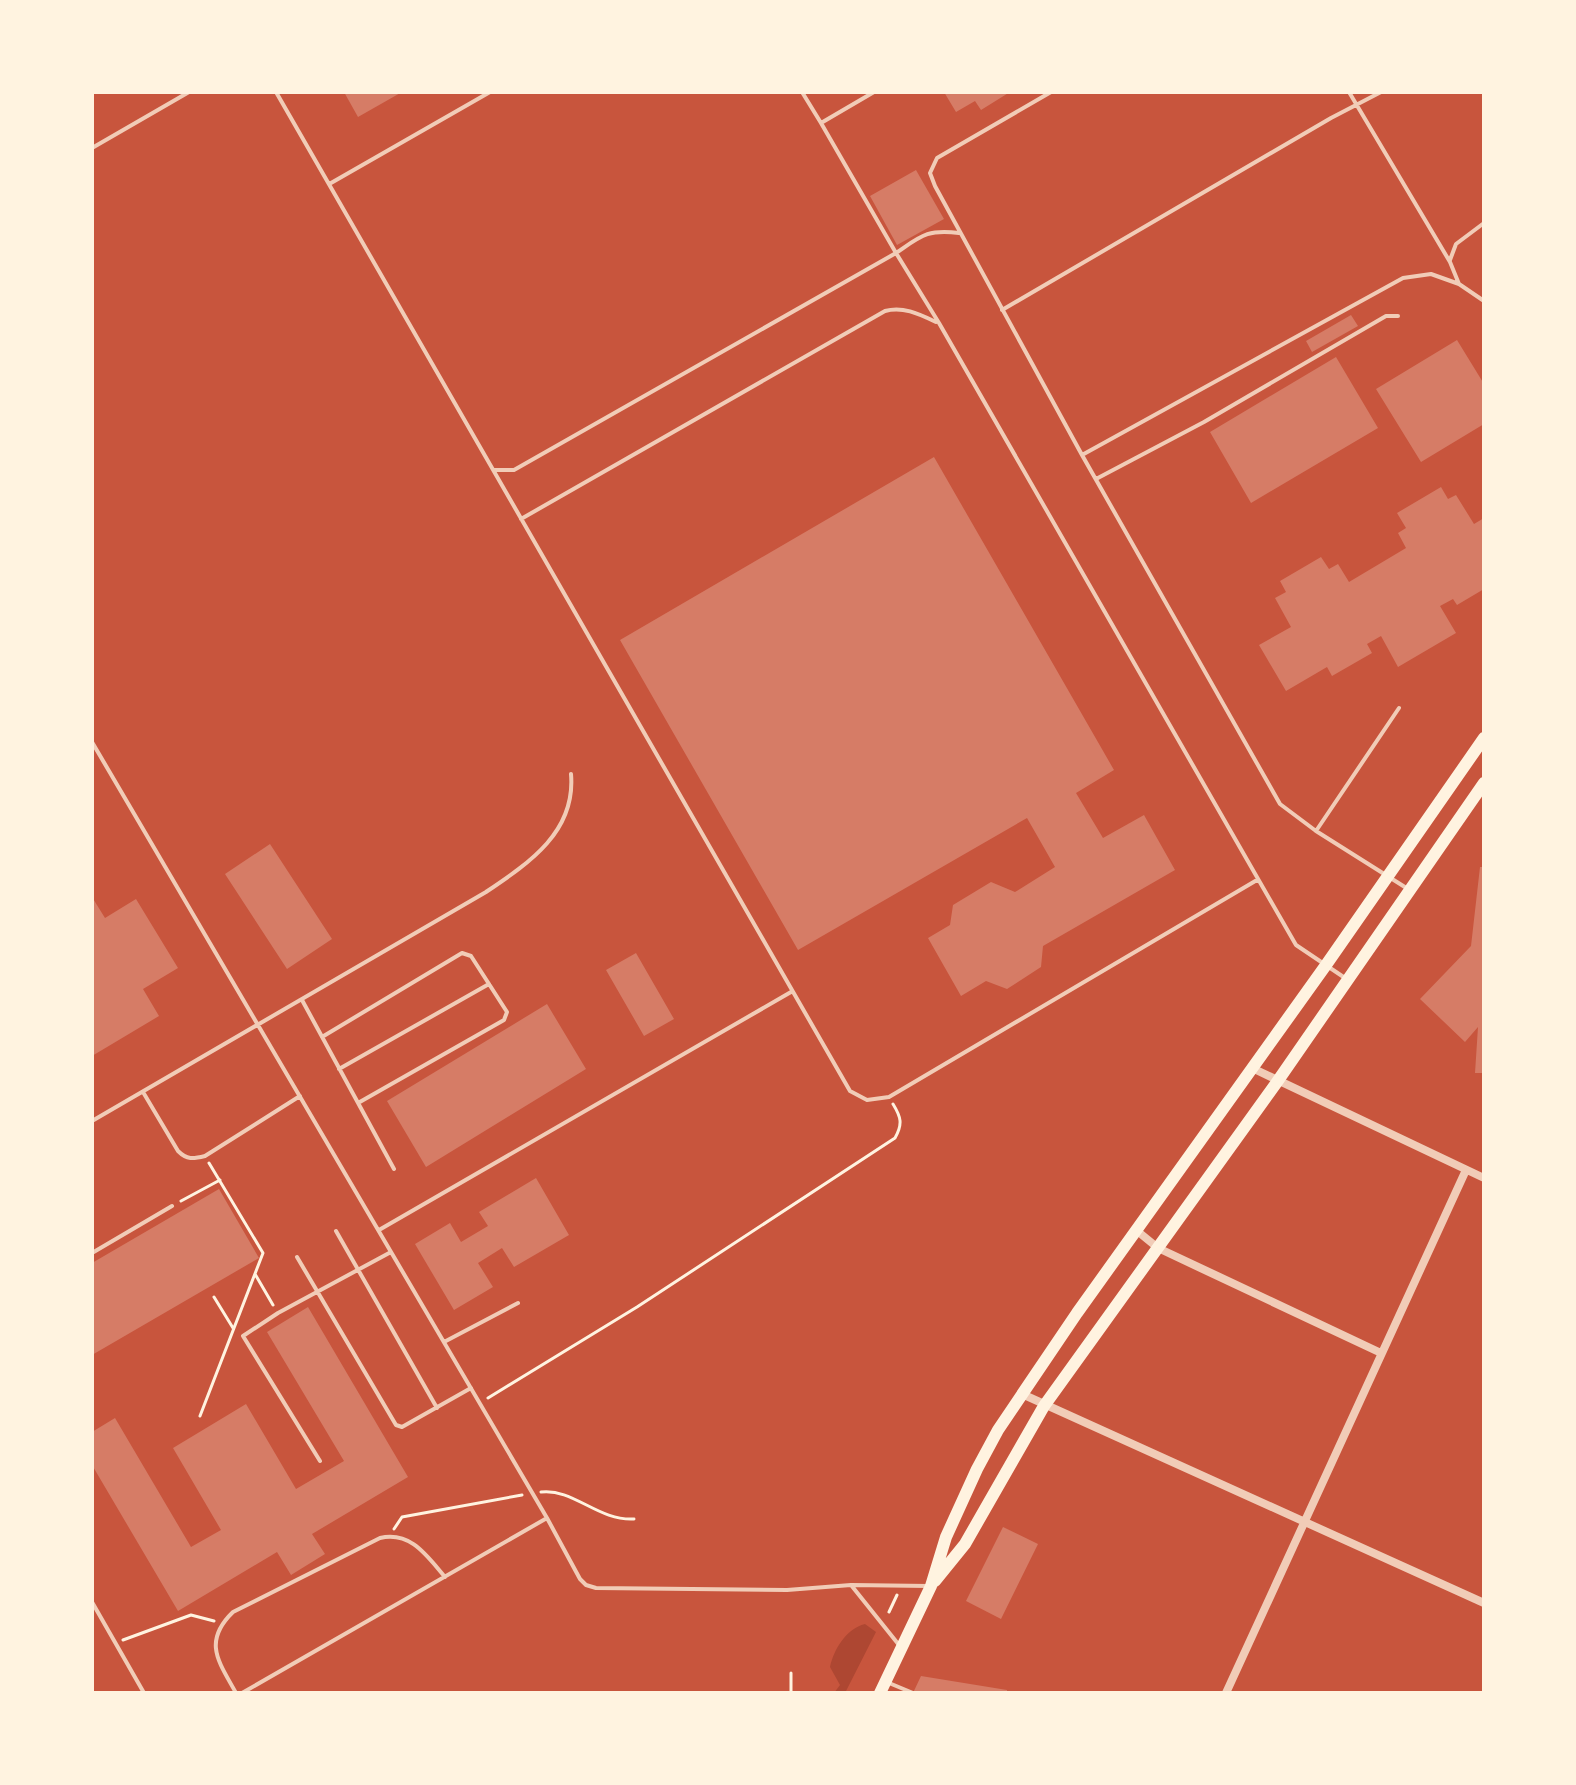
<svg xmlns="http://www.w3.org/2000/svg" width="1576" height="1785" font-family="Overpass,sans-serif">
<style>
.green{fill:#ae4732}
.building{fill:#d67c66}
.lines{fill:none;stroke-linecap:round;stroke-linejoin:round}
.path{stroke:#fff3e0;stroke-width:3}
.service{stroke:#f1ccb7;stroke-width:4}
.minor{stroke:#f1ccb7;stroke-width:8}
.secondary{stroke:#fff3e0;stroke-width:12}
</style>
<rect width="100%" height="100%" fill="#c8553d"/>
<path class="green" d="M 865,1624 L 876,1632 L 845,1693 L 834,1693 L 840,1685 L 830,1667 C 834,1649 846,1629 865,1624 Z"/>
<path class="building" d="M 344,92 L 402,92 L 358,117 Z
M 944,92 L 1010,92 L 981,110 L 975,101 L 956,112 Z
M 916,170 L 944,219 L 897,245 L 870,196 Z
M 1351,315 L 1358,326 L 1312,352 L 1306,341 Z
M 1457,340 L 1484,384 L 1484,424 L 1421,462 L 1376,389 Z
M 1336,357 L 1378,428 L 1251,503 L 1210,432 Z
M 934,457 L 1114,770 L 1076,793 L 1103,838 L 1144,815 L 1175,870 L 1043,946 L 1041,967 L 1007,989 L 986,981 L 961,996 L 928,938 L 950,925 L 953,905 L 991,882 L 1015,892 L 1055,867 L 1027,818 L 798,950 L 620,640 Z
M 1441,487 L 1448,499 L 1456,495 L 1474,524 L 1484,518 L 1484,589 L 1457,605 L 1453,599 L 1440,606 L 1456,633 L 1398,667 L 1381,636 L 1367,644 L 1372,653 L 1332,676 L 1327,667 L 1286,691 L 1259,645 L 1291,627 L 1275,598 L 1286,592 L 1280,581 L 1321,557 L 1329,569 L 1338,564 L 1349,582 L 1406,548 L 1398,533 L 1406,528 L 1397,513 Z
M 270,844 L 332,939 L 287,969 L 225,874 Z
M 1480,867 L 1484,867 L 1484,1073 L 1475,1073 L 1478,1027 L 1465,1042 L 1420,999 L 1471,946 Z
M 92,897 L 105,918 L 136,899 L 178,968 L 143,989 L 159,1016 L 92,1056 Z
M 636,953 L 674,1019 L 644,1036 L 606,970 Z
M 547,1004 L 586,1069 L 426,1167 L 387,1101 Z
M 536,1178 L 569,1235 L 514,1267 L 502,1248 L 478,1263 L 493,1287 L 454,1310 L 415,1244 L 450,1223 L 461,1242 L 488,1226 L 479,1212 Z
M 219,1189 L 259,1258 L 92,1355 L 92,1263 Z
M 308,1307 L 408,1477 L 312,1534 L 325,1554 L 291,1575 L 277,1552 L 178,1611 L 92,1465 L 92,1432 L 115,1418 L 191,1547 L 221,1530 L 173,1448 L 246,1404 L 296,1489 L 344,1461 L 267,1332 Z
M 1003,1527 L 1038,1544 L 1001,1619 L 966,1601 Z
M 921,1676 L 1007,1690 L 1007,1693 L 913,1693 Z"/>
<g class="lines">
<path class="path" d="M 181,1201 L 220,1180
M 255,1274 L 273,1305
M 214,1297 L 233,1328
M 488,1398 L 637,1307 L 895,1138 C 903,1124 901,1117 893,1104
M 200,1416 L 263,1253 L 209,1163
M 541,1492 C 573,1488 598,1521 634,1519
M 394,1529 L 402,1517 L 522,1495
M 889,1612 L 897,1595
M 123,1640 L 191,1615 L 214,1621
M 791,1693 L 791,1673"/>
<path class="service" d="M 276,92 L 850,1091 L 867,1100 L 889,1097 L 1257,880
M 802,92 L 821,123
M 874,92 L 821,123 L 896,253 C 921,236 927,229 959,233
M 1051,92 L 937,158 L 930,173 L 935,186 L 1082,455 L 1280,804 L 1316,831 L 1408,889
M 1349,92 L 1450,262 L 1459,284 L 1484,301
M 92,148 L 189,92
M 331,183 L 490,92
M 1450,260 L 1456,244 L 1484,223
M 1002,310 L 1331,118 L 1381,92
M 1082,455 L 1403,278 L 1431,274 L 1459,284
M 494,470 L 514,470 L 896,253 L 939,323 L 1296,945 L 1345,978
M 1096,479 L 1204,422 L 1386,316 L 1398,316
M 521,519 L 885,311 C 903,306 919,314 936,322
M 92,742 L 547,1518 L 580,1579 L 586,1585 L 596,1588 L 787,1590 L 851,1585 L 929,1586
M 1316,831 L 1399,708
M 302,1000 L 394,1169
M 322,1037 L 462,953 L 471,956 L 507,1012 L 504,1020 L 358,1103
M 339,1069 L 489,984
M 143,1092 L 178,1151 C 187,1160 193,1159 205,1156 L 300,1096
M 92,1121 L 486,892 C 529,863 576,832 571,774
M 379,1230 L 791,992
M 336,1231 L 437,1408
M 92,1253 L 172,1206
M 297,1257 L 396,1425 L 402,1427 L 471,1388
M 444,1342 L 518,1303
M 320,1461 L 243,1336 L 278,1313 L 391,1252
M 851,1585 L 899,1645
M 92,1602 L 144,1693
M 889,1683 L 913,1693
M 236,1693 C 219,1662 202,1642 233,1612 L 380,1538 C 411,1531 427,1556 445,1577
M 242,1693 L 547,1518"/>
<path class="minor" d="M 1252,1068 L 1484,1178
M 1136,1230 L 1158,1248 L 1381,1353
M 1022,1394 L 1484,1603
M 1226,1693 L 1466,1170"/>
<path class="secondary" d="M 935,1581 L 965,1544 L 1044,1406 L 1277,1082 L 1484,783
M 880,1693 L 931,1586 L 946,1537 L 977,1469 L 998,1430 L 1077,1313 L 1326,965 L 1484,738"/>
</g>
<rect width="1576" height="1785" fill="none" stroke="#fff3e0" stroke-width="188"/>
</svg>
